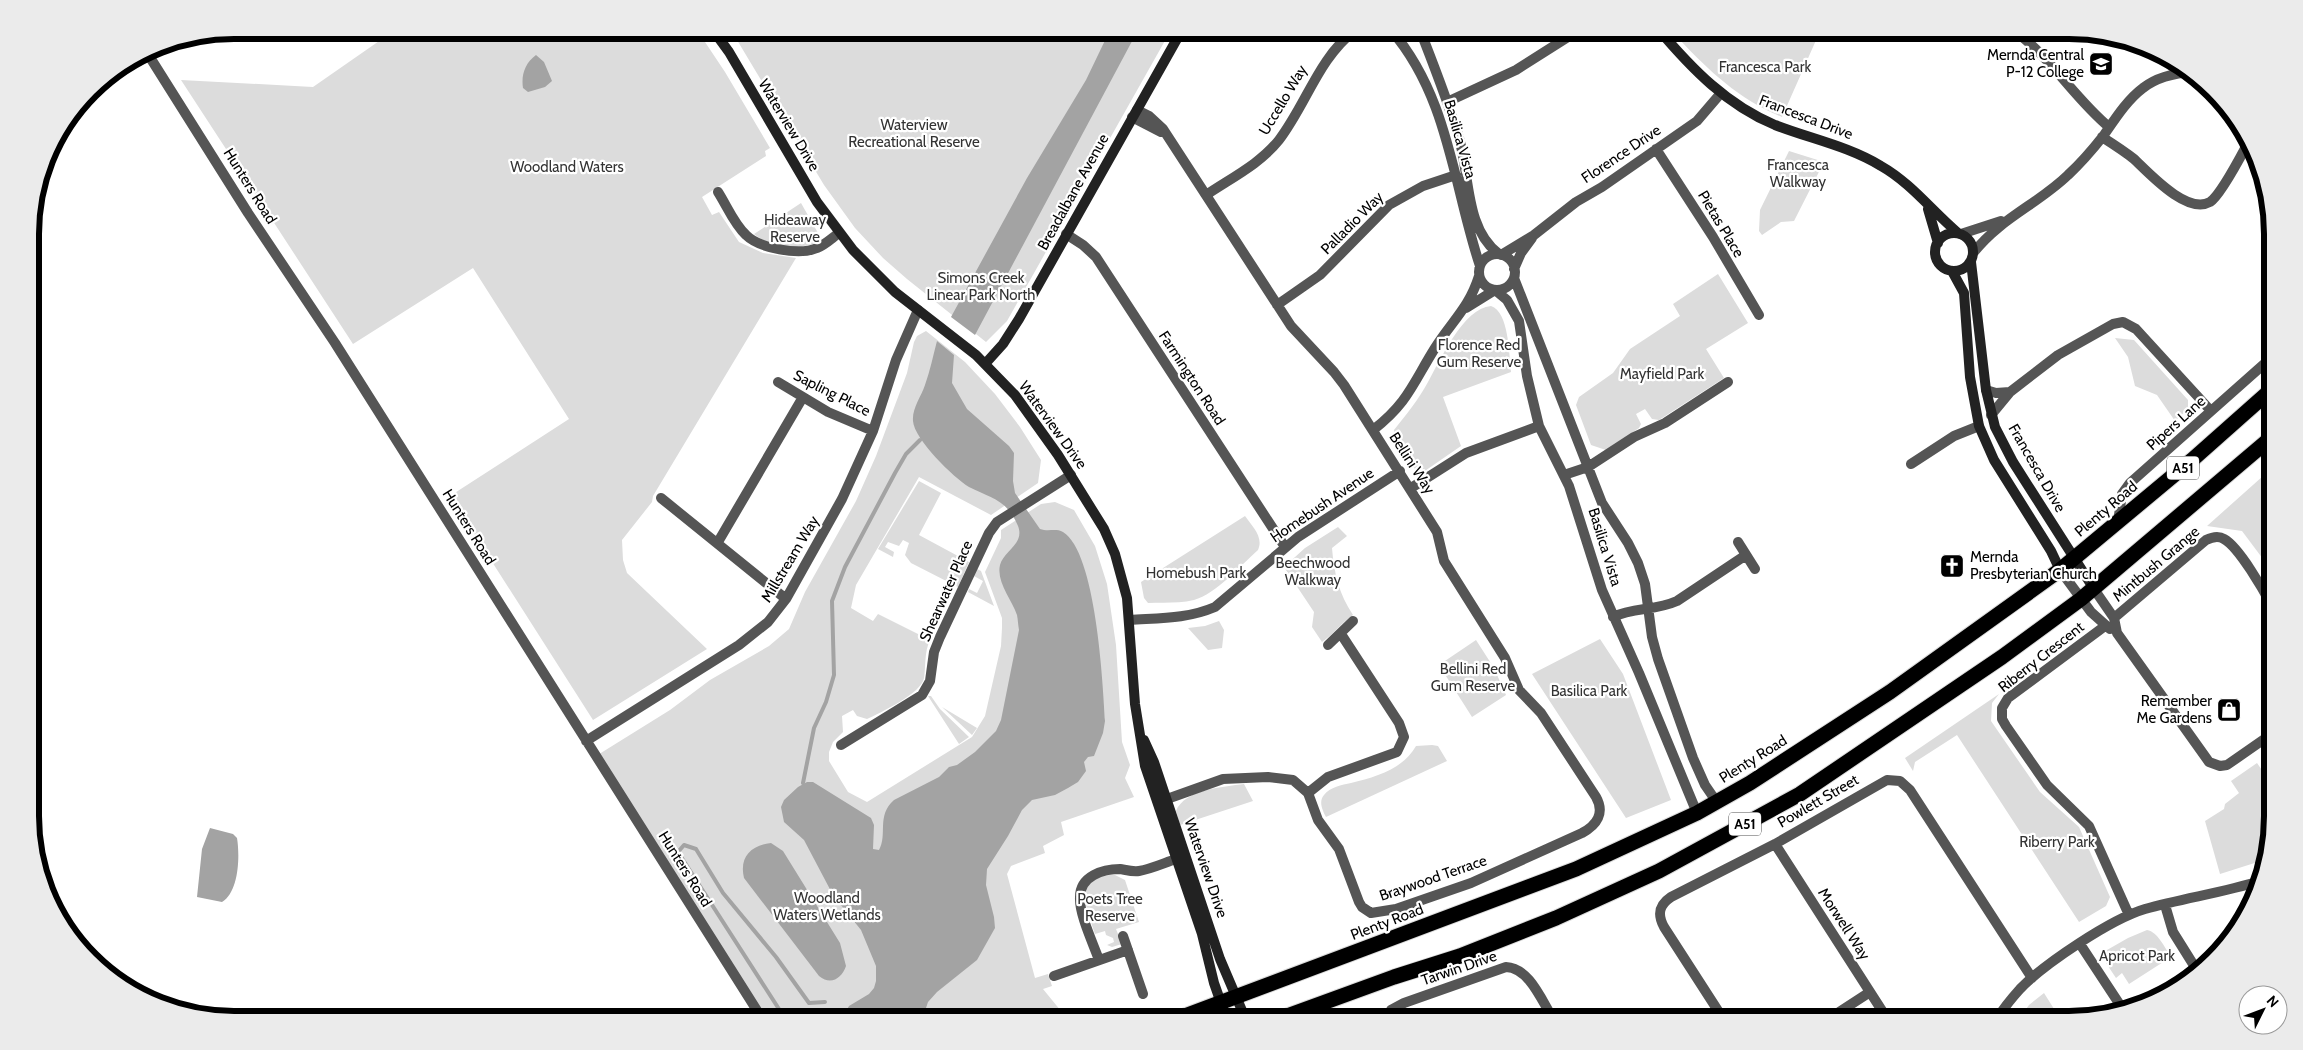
<svg xmlns="http://www.w3.org/2000/svg" width="2303" height="1050" font-family="Cabin,sans-serif">
<style>
.green{fill:#dcdcdc}
.water{fill:#a3a3a3}
.lines{fill:none;stroke-linecap:round;stroke-linejoin:round}
.stream{stroke:#a3a3a3;stroke-width:4}
.highway-casing{stroke:#dbdbdb;stroke-width:17}
.street{stroke:#555;stroke-width:10}
.secondary{stroke:#222;stroke-width:10}
.highway{stroke:#000;stroke-width:15}
.labels{text-anchor:middle;stroke-width:4.5;stroke-linejoin:round;paint-order:stroke}
.shield{fill:#fff;stroke:#4c4c4c;stroke-width:1}
.shield-label{font-size:14px;font-weight:bold;fill:#000}
.poi-label{font-size:15px;fill:#000;stroke:#fff;text-anchor:end}
.park-label{font-size:15px;fill:#333;stroke:#fff}
.street-label{font-size:15px;fill:#000;stroke:#fff}
.rim{fill:none;stroke:#000;stroke-width:6}
</style>
<rect width="100%" height="100%" fill="#fff"/>
<path class="green" d="M 376,30 L 697,30 L 725,72 L 770,148 L 765,151 L 766,156 L 702,197 L 712,215 L 719,212 L 739,242 L 763,253 L 796,258 L 653,496 L 652,502 L 622,540 L 623,560 L 627,573 L 707,649 L 593,720 L 450,496 L 569,419 L 473,268 L 353,344 L 181,80 L 313,87 L 382,39 Z
M 731,30 L 1171,30 L 1007,321 L 986,342 L 907,279 L 883,258 L 855,228 L 824,185 Z
M 1674,30 L 1829,30 L 1817,38 L 1782,117 C 1740,100 1710,72 1679,39 Z
M 2058,30 L 2070,30 L 2142,44 C 2114,49 2082,45 2058,30 Z
M 1789,151 L 1824,162 L 1794,221 L 1781,222 L 1762,235 L 1759,231 L 1760,210 Z
M 801,203 L 822,240 C 806,251 769,247 754,234 Z
M 1718,274 L 1748,323 L 1706,349 L 1724,378 L 1659,420 L 1652,419 L 1645,409 L 1636,414 L 1641,424 L 1639,428 L 1606,450 L 1591,445 L 1576,405 L 1579,397 L 1613,373 L 1630,349 L 1680,316 L 1673,304 Z
M 1491,306 C 1509,312 1509,354 1511,372 L 1443,397 L 1461,446 L 1419,475 L 1394,438 L 1394,430 C 1406,415 1419,399 1428,382 C 1440,361 1463,308 1491,306 Z
M 926,331 L 965,362 L 995,394 L 1020,427 L 1041,460 L 1038,483 L 991,515 L 919,477 L 856,585 L 851,608 L 873,621 L 878,614 L 930,640 C 924,652 926,667 924,678 C 922,693 880,713 867,719 L 857,716 L 853,710 L 842,716 L 843,732 L 833,742 L 829,752 L 829,761 L 848,792 L 867,802 L 972,737 L 985,716 L 1001,646 L 1002,628 L 1002,618 L 985,572 L 1001,538 L 1001,530 L 1041,504 L 1055,502 L 1074,510 L 1095,546 L 1107,584 L 1116,645 L 1122,742 L 1130,765 L 1125,778 L 1134,797 L 1061,822 L 1064,835 L 1043,846 L 1045,853 L 1011,866 L 1007,874 L 1035,978 L 1048,974 L 1052,986 L 1043,989 L 1061,1011 L 1064,1020 L 763,1020 L 596,756 L 670,710 L 710,680 L 769,646 L 789,629 L 805,592 L 856,501 L 876,456 L 907,373 L 914,342 L 917,336 Z
M 2115,338 L 2134,340 L 2188,400 L 2188,409 L 2175,421 L 2157,395 L 2135,386 L 2128,357 Z
M 2272,468 L 2272,571 L 2242,531 L 2207,526 Z
M 919,481 L 941,493 L 919,535 L 969,562 L 958,587 L 911,563 L 905,555 L 909,543 L 903,540 L 899,546 L 888,542 L 885,547 L 894,552 L 893,557 L 878,549 Z
M 1245,516 C 1252,526 1264,537 1258,550 C 1241,565 1216,594 1194,600 C 1179,604 1164,602 1148,603 L 1144,598 L 1141,582 Z
M 1338,527 L 1347,536 L 1332,548 C 1334,573 1339,594 1353,615 C 1341,623 1334,634 1322,642 L 1312,627 L 1314,612 L 1284,567 L 1305,548 Z
M 977,569 L 981,571 L 994,606 L 968,592 L 969,589 L 977,593 L 983,581 L 974,576 Z
M 1219,621 L 1224,630 L 1222,648 L 1208,650 L 1188,628 L 1205,626 Z
M 1600,639 L 1623,674 L 1671,800 L 1626,818 L 1532,674 Z
M 1476,640 L 1494,668 L 1506,695 L 1472,717 L 1439,665 Z
M 1999,694 L 1992,703 L 1991,721 L 2040,792 L 2079,827 L 2110,897 L 2106,906 L 2079,922 L 1957,735 L 1915,762 L 1913,771 L 1905,758 Z
M 928,696 L 931,696 L 940,709 L 969,737 L 959,744 Z
M 942,707 L 977,728 L 972,735 Z
M 1432,745 L 1438,746 L 1447,761 L 1326,817 C 1323,811 1318,802 1324,795 C 1330,787 1342,785 1351,783 C 1376,777 1403,769 1416,746 Z
M 2257,763 L 2273,786 L 2273,817 L 2264,860 L 2220,874 L 2205,821 L 2224,809 L 2225,804 L 2239,793 L 2231,781 Z
M 1244,784 L 1253,801 L 1180,825 L 1176,811 C 1185,789 1223,787 1244,784 Z
M 1113,874 L 1125,880 L 1139,922 L 1116,929 L 1122,944 L 1112,947 L 1107,945 L 1114,942 L 1113,938 L 1106,935 L 1105,931 L 1095,934 C 1086,906 1071,878 1113,874 Z
M 2147,930 C 2158,932 2165,948 2171,957 L 2129,984 L 2122,973 L 2116,978 L 2100,954 L 2128,938 Z
M 2044,993 L 2061,1020 L 2018,1020 L 2029,1005 Z"/>
<path class="water" d="M 1110,30 L 1138,30 L 975,335 L 951,317 L 1027,178 L 1086,80 Z
M 536,55 L 544,62 L 552,81 L 545,87 L 528,92 L 523,88 C 521,75 525,63 536,55 Z
M 937,341 L 954,355 L 952,383 L 967,409 L 1009,446 L 1014,453 L 1013,481 L 1015,493 L 1040,529 C 1048,532 1056,528 1063,532 C 1096,552 1103,683 1105,721 L 1103,733 L 1094,756 L 1088,757 L 1084,762 L 1086,771 L 1078,782 L 1068,788 L 1055,795 L 1032,800 L 1022,810 L 1008,836 L 987,869 L 986,885 L 994,917 L 995,928 L 977,960 L 937,992 L 928,1002 L 925,1011 L 929,1020 L 841,1020 L 849,1006 L 869,994 L 874,988 L 876,981 L 876,966 L 861,930 L 833,895 L 804,840 L 784,822 L 781,807 L 784,800 L 798,787 L 807,782 L 813,782 L 871,818 L 874,825 L 873,849 L 879,850 C 888,834 876,816 894,800 L 939,777 L 949,767 L 957,765 L 975,752 L 996,731 L 1001,720 L 1019,630 C 1018,625 1018,620 1017,615 C 1012,600 996,582 1000,565 C 1004,550 1025,544 1018,526 C 1007,499 990,498 969,487 C 954,478 914,439 913,421 C 912,408 921,397 925,385 C 930,371 933,356 937,341 Z
M 210,828 L 233,834 L 237,838 C 240,856 239,892 222,902 L 197,897 L 202,849 Z
M 771,843 L 783,851 L 840,943 L 846,966 C 842,978 831,986 819,976 L 744,878 C 739,857 751,845 771,843 Z"/>
<g class="lines">
<path class="stream" d="M 803,783 L 814,728 L 826,702 L 834,675 L 832,601 L 845,567 L 895,473 L 906,454 L 920,440
M 786,1020 L 678,852 L 684,845 L 696,849 L 723,893 L 776,957 L 809,1003 L 825,1002"/>
<defs>
<path id="highway" d="M 1174,1020 L 1576,869 L 1697,813 L 1750,783 L 1890,692 L 2060,570 L 2192,460 L 2272,389
M 1276,1020 L 1394,977 L 1460,956 L 1556,918 L 1659,871 L 1800,794 L 2002,657 L 2081,599 L 2272,437"/>
</defs>
<use href="#highway" class="highway-casing"/>
<path class="street" d="M 1391,30 C 1449,97 1453,185 1480,266
M 1420,30 C 1434,66 1448,101 1459,138 C 1470,176 1465,229 1499,254
M 2013,30 C 2050,56 2074,98 2109,127
M 146,51 L 248,213 L 335,343 L 763,1020
M 1447,102 L 1516,70 L 1579,30
M 1137,110 L 1149,116 L 1163,129 L 1291,326 L 1334,372 L 1344,385 L 1437,532 L 1444,561 L 1505,658 L 1519,690 L 1541,713 L 1596,797 C 1605,813 1597,825 1582,833 L 1471,883 L 1396,909 L 1371,913 L 1362,907 L 1359,902 L 1339,849 L 1318,820 L 1308,793 L 1293,780 L 1268,777 L 1223,779 L 1167,799
M 1132,117 L 1161,132
M 2102,137 C 2113,144 2124,151 2134,159 C 2149,173 2187,215 2210,202 C 2221,195 2242,154 2249,141
M 1656,149 L 1713,237 L 1759,315
M 718,192 C 727,206 734,224 746,235 C 759,248 799,256 817,248 C 825,245 832,238 839,233
M 1206,195 C 1231,178 1260,164 1279,140 C 1307,103 1318,59 1355,30
M 1066,234 L 1083,245 L 1096,257 L 1285,547
M 1961,234 L 2001,221
M 1974,252 C 2001,218 2038,204 2068,175 C 2081,163 2093,149 2104,135 C 2115,119 2127,100 2143,88 C 2157,77 2175,73 2193,72
M1479 272a18 18 0 1 1 36 0a18 18 0 1 1-36 0Z
M 1501,255 L 1534,235 L 1576,202 L 1602,187 L 1697,121 L 1721,93
M 1514,269 L 1521,253 L 1532,238
M 1514,278 L 1602,503 L 1628,543 L 1638,563 L 1645,584 L 1652,637 L 1658,659 L 1693,758 L 1705,785 L 1716,801
M 1495,290 L 1507,300 L 1519,321 L 1527,376 L 1539,426 L 1569,486 L 1602,590 L 1639,673 L 1697,813
M 1277,305 L 1320,275 L 1389,205 L 1423,186 L 1456,175
M 1466,308 L 1495,290
M 778,382 L 828,412 L 873,431
M 1986,390 L 1996,393 L 2010,392
M 1991,415 L 2010,392 L 2058,355 L 2113,324 L 2123,322 L 2136,329 L 2211,411
M 1373,430 C 1408,403 1413,383 1435,348 C 1452,321 1469,308 1479,276
M 1911,464 L 1954,436 L 1979,426
M 1564,475 L 1588,467 L 1634,437 L 1665,423 L 1728,382
M 1411,488 L 1466,453 L 1539,426
M 661,498 L 786,599
M 2118,522 L 2122,494 L 2130,483 L 2272,357
M 718,542 L 803,397
M 1738,542 L 1755,569
M 2060,570 L 2091,612 L 2110,629
M 2094,589 L 2114,618 L 2117,633 L 2209,762 L 2220,766 L 2227,765 L 2273,733
M 1613,617 C 1633,607 1655,611 1677,601 L 1746,555
M 2114,618 L 2206,540 C 2212,537 2218,535 2224,539 C 2239,547 2264,591 2272,606
M 1130,620 C 1160,618 1187,619 1215,607 L 1298,537 L 1400,471
M 2105,626 L 2008,698 L 2002,708 L 2002,719 L 2006,726 L 2047,785 L 2089,826 L 2129,915
M 1328,645 L 1353,621
M 586,741 L 739,645 L 768,622 L 786,599 L 842,499 L 873,431 L 896,360 L 918,310
M 841,745 L 922,695 L 930,681 L 934,652 L 940,637 L 989,533 L 997,522 L 1071,475
M 1308,793 L 1328,777 L 1397,752 L 1404,737 L 1399,723 L 1341,634
M 1775,844 L 1888,1020
M 2165,905 L 2173,932 L 2198,972
M 1123,936 L 1143,994
M 2080,944 L 2124,1011
M 1099,960 C 1093,943 1079,914 1080,897 C 1080,876 1103,869 1120,869 C 1126,870 1133,872 1139,871 C 1151,869 1164,863 1176,859
M 1054,976 L 1128,950
M 1385,1020 L 1391,1010 L 1404,1003 L 1506,967 C 1530,968 1542,1002 1554,1020
M 1724,1020 L 1664,927 C 1657,914 1659,905 1671,897 L 1775,844 L 1887,780 L 1900,781 L 1910,790 L 2032,978
M 1827,1020 L 1870,992
M 1996,1020 C 2003,1009 2011,999 2020,989 C 2044,964 2111,919 2145,909 C 2183,898 2222,893 2260,881"/>
<path class="secondary" d="M 713,30 L 729,52 L 817,202 L 853,250 L 895,292 L 976,355 L 1015,395 L 1058,455 L 1104,529 L 1115,554 L 1127,598 L 1135,704 L 1145,766 L 1202,934 L 1214,983 L 1227,1020
M 1659,30 C 1692,69 1727,105 1775,125 C 1811,139 1848,146 1881,166 C 1911,183 1932,211 1958,233
M 1928,209 L 1938,243
M1935 252a19 19 0 1 1 38 0a19 19 0 1 1-38 0Z
M 1971,262 L 1986,390 L 1995,427 L 2013,462 L 2094,589
M 1952,271 L 1964,293 L 1970,377 L 1979,426 L 1994,460 L 2051,551 L 2060,570
M 985,364 L 1003,344 L 1019,319 L 1182,30
M 1144,740 L 1154,762 L 1220,959 L 1246,1020"/>
<use href="#highway" class="highway"/>
</g>
<defs>
<symbol id="school-square" viewBox="-11 -11 22 22"><rect x="-9" y="-9" width="18" height="18" rx="4" fill="#000" stroke="#fff"/><path d="M0-5L7-2L0 1L-7-2ZM-4 1L0 2.5L4 1V4Q0 6-4 4Z" fill="#fff"/></symbol>
<symbol id="church-square" viewBox="-11 -11 22 22"><rect x="-9" y="-9" width="18" height="18" rx="4" fill="#000" stroke="#fff"/><path d="M-1.2-6h2.4v3.5h3.3v2.4h-3.3V6h-2.4V-.1h-3.3v-2.4h3.3Z" fill="#fff"/></symbol>
<symbol id="shop-square" viewBox="-11 -11 22 22"><rect x="-9" y="-9" width="18" height="18" rx="4" fill="#000" stroke="#fff"/><path d="M-5-2.5h2.3a2.7 3.5 0 0 1 5.4 0H5L5.5 6h-11ZM-1.5-2.5h3a1.5 2.3 0 0 0-3 0Z" fill="#fff"/></symbol>
</defs>
<g fill-rule="evenodd">
<use href="#school-square" x="2087" y="50" width="28" height="28"/>
<use href="#church-square" x="1938" y="552" width="28" height="28"/>
<use href="#shop-square" x="2215" y="696" width="28" height="28"/>
</g>
<g class="labels">
<g class="shield">
<rect x="2167" y="456.5" width="32" height="23" rx="4"/>
<rect x="1729" y="812.5" width="32" height="23" rx="4"/>
</g>
<g class="shield-label">
<text x="2183" y="473">A51</text>
<text x="1745" y="829">A51</text>
</g>
<g class="poi-label">
<text x="2084" y="60">Mernda Central<tspan x="2084" dy="17">P-12 College</tspan></text>
<text x="1970" y="562" text-anchor="start">Mernda<tspan x="1970" dy="17">Presbyterian Church</tspan></text>
<text x="2212" y="706">Remember<tspan x="2212" dy="17">Me Gardens</tspan></text>
</g>
<g class="park-label">
<text x="1765" y="72">Francesca Park</text>
<text x="914" y="130">Waterview<tspan x="914" dy="17">Recreational Reserve</tspan></text>
<text x="1798" y="170">Francesca<tspan x="1798" dy="17">Walkway</tspan></text>
<text x="567" y="172">Woodland Waters</text>
<text x="795" y="225">Hideaway<tspan x="795" dy="17">Reserve</tspan></text>
<text x="981" y="283">Simons Creek<tspan x="981" dy="17">Linear Park North</tspan></text>
<text x="1479" y="350">Florence Red<tspan x="1479" dy="17">Gum Reserve</tspan></text>
<text x="1662" y="379">Mayfield Park</text>
<text x="1313" y="568">Beechwood<tspan x="1313" dy="17">Walkway</tspan></text>
<text x="1196" y="578">Homebush Park</text>
<text x="1473" y="674">Bellini Red<tspan x="1473" dy="17">Gum Reserve</tspan></text>
<text x="1589" y="696">Basilica Park</text>
<text x="2057" y="847">Riberry Park</text>
<text x="827" y="903">Woodland<tspan x="827" dy="17">Waters Wetlands</tspan></text>
<text x="1110" y="904">Poets Tree<tspan x="1110" dy="17">Reserve</tspan></text>
<text x="2137" y="961">Apricot Park</text>
</g>
<g class="street-label">
<text transform="translate(1283 100) rotate(-59)" y="5">Uccello Way</text>
<text transform="translate(1806 117) rotate(21)" y="5">Francesca Drive</text>
<text transform="translate(789 125) rotate(59)" y="5">Waterview Drive</text>
<text transform="translate(1460 139) rotate(74)" y="5">Basilica Vista</text>
<text transform="translate(1621 154) rotate(-34)" y="5">Florence Drive</text>
<text transform="translate(250 186) rotate(58)" y="5">Hunters Road</text>
<text transform="translate(1073 192) rotate(-61)" y="5">Breadalbane Avenue</text>
<text transform="translate(1352 223) rotate(-45)" y="5">Palladio Way</text>
<text transform="translate(1721 224) rotate(59)" y="5">Pietas Place</text>
<text transform="translate(1192 378) rotate(57)" y="5">Farmington Road</text>
<text transform="translate(832 393) rotate(27)" y="5">Sapling Place</text>
<text transform="translate(2176 423) rotate(-42)" y="5">Pipers Lane</text>
<text transform="translate(1053 425) rotate(54)" y="5">Waterview Drive</text>
<text transform="translate(1412 463) rotate(57)" y="5">Bellini Way</text>
<text transform="translate(2037 468) rotate(60)" y="5">Francesca Drive</text>
<text transform="translate(1322 505) rotate(-34)" y="5">Homebush Avenue</text>
<text transform="translate(2106 509) rotate(-40)" y="5">Plenty Road</text>
<text transform="translate(469 527) rotate(58)" y="5">Hunters Road</text>
<text transform="translate(1605 547) rotate(73)" y="5">Basilica Vista</text>
<text transform="translate(790 559) rotate(-59)" y="5">Millstream Way</text>
<text transform="translate(2156 564) rotate(-40)" y="5">Mintbush Grange</text>
<text transform="translate(946 591) rotate(-66)" y="5">Shearwater Place</text>
<text transform="translate(2041 657) rotate(-38)" y="5">Riberry Crescent</text>
<text transform="translate(1753 759) rotate(-32)" y="5">Plenty Road</text>
<text transform="translate(1818 801) rotate(-30)" y="5">Powlett Street</text>
<text transform="translate(1206 868) rotate(71)" y="5">Waterview Drive</text>
<text transform="translate(685 869) rotate(58)" y="5">Hunters Road</text>
<text transform="translate(1433 878) rotate(-19)" y="5">Braywood Terrace</text>
<text transform="translate(1387 922) rotate(-21)" y="5">Plenty Road</text>
<text transform="translate(1844 924) rotate(57)" y="5">Morwell Way</text>
<text transform="translate(1459 968) rotate(-19)" y="5">Tarwin Drive</text>
</g>
</g>
<path d="M0 0H2303V1050H0ZM234 39H2069A195 195 0 0 1 2264 234V816A195 195 0 0 1 2069 1011H234A195 195 0 0 1 39 816V234A195 195 0 0 1 234 39Z" fill="#ebebeb" fill-rule="evenodd"/>
<path class="rim" d="M234 39H2069A195 195 0 0 1 2264 234V816A195 195 0 0 1 2069 1011H234A195 195 0 0 1 39 816V234A195 195 0 0 1 234 39Z"/>
<g transform="translate(2263 1010) rotate(48)"><circle r="24" fill="#ffffff" stroke="#999999"/>
<path d="M0-4L9 19L0 12L-9 19Z" fill="#000000"/>
<text y="-8" font-size="14" font-weight="bold" text-anchor="middle" fill="#000000">N</text>
</g>
</svg>
